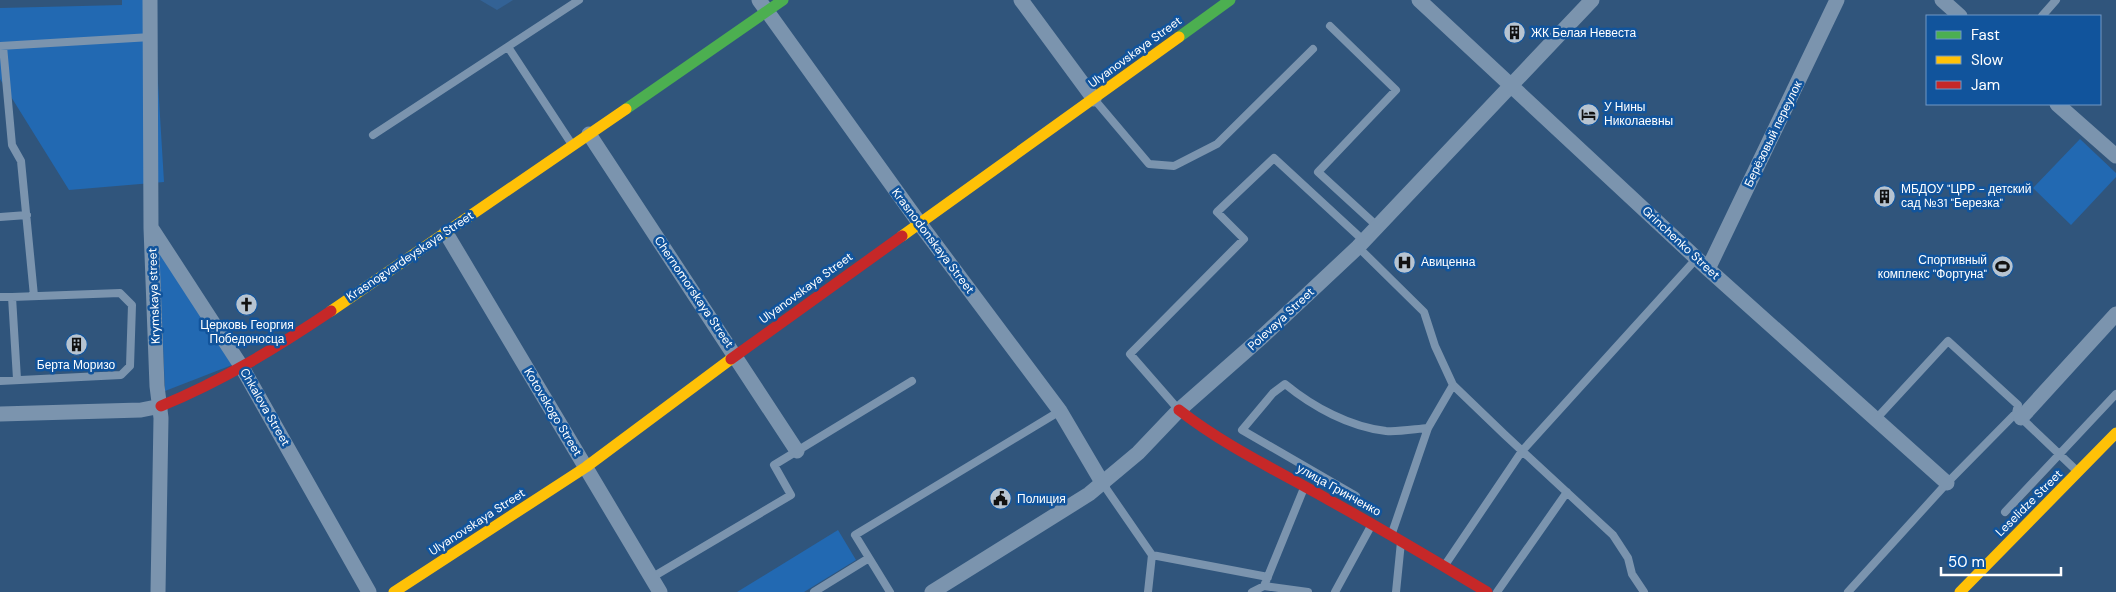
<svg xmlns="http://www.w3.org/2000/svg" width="2116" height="592" font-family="'DM Sans',sans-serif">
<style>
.green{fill:#2269b2}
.water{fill:#336295}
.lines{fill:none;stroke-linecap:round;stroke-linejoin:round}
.lane{stroke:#7b94ae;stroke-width:8}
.street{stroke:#7b94ae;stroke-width:15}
.fast{stroke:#4caf50;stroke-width:11}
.slow{stroke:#ffc107;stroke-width:11}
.jam{stroke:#c62828;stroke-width:11}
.labels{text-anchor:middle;stroke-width:5;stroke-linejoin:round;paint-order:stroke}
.poi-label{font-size:12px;fill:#fff;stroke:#11549c;text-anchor:start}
.street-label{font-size:12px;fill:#fff;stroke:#11549c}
</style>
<rect width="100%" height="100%" fill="#30557c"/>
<path class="green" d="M 122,0 L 153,0 L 164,182 L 69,190 L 0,79 L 0,8 L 122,5 Z
M 2080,139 L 2116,173 L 2116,177 L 2071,225 L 2033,188 Z
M 159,249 L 232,365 L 165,391 Z
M 838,530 L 856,560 L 804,592 L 737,592 Z"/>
<path class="water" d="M 480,0 L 513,0 L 497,10 Z"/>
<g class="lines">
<path class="lane" d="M 2042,16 L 2056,0
M 1330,26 L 1396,90 L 1318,172 L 1377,226
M 0,46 L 151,37
M 3,46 L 12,145 L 21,161 L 34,296
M 508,47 L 571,143
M 1094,99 L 1149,164 L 1174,166 L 1217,144 L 1313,49
M 373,135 L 579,0
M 0,217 L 27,215
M 1358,247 L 1424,312 L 1435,346 L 1453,385 L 1428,428 L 1392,533
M 0,297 L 12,297 L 17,379
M 0,381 L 121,375 L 130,366 L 132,305 L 120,293 L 12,297
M 1453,385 L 1505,435 L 1613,535 L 1628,558 L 1632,574 L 1644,592
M 1178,409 L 1130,354 L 1244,239 L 1217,212 L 1274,158 L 1364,241
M 1876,419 L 1948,341 L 2018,405 L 2016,413
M 1103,484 L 1152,555 L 1148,592
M 1304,488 L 1264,586 L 1308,592
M 1356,496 L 1242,430 L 1273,393 L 1285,384 C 1313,407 1350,427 1386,431 C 1399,432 1415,429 1428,428
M 2005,512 L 2116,394
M 1152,555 L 1268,577
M 1445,565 L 1522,451 L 1697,258
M 651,578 L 791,495 L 774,465 L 912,381
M 814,592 L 869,558
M 890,592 L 855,535 L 1060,411
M 1252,592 L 1264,586
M 1335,592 L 1371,526
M 1396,592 L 1401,542
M 1497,592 L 1567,492
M 1848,592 L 1947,483 L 2016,413 L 2077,471"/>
<path class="street" d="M 150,0 L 151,228 L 157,386 L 161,418 L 158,592
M 759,0 L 920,224 L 1060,411 L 1103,484
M 1021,0 L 1094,99
M 1419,0 L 1708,269 L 1947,483
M 1942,0 L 1960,16
M 2057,104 L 2116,156
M 589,134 L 797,451
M 152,229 L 243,369 L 369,592
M 446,233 L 660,592
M 1708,269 L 1837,0
M 0,414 L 141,410 L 161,406
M 2021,418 L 2116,314
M 932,592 L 1089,494 L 1138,453 L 1179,410 L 1263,336 L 1358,247 L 1592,0"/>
<path class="fast" d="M 1179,37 L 1230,0
M 626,109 L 783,0"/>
<path class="slow" d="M 902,236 L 1179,37
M 331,311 L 626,109
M 394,592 L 586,467 L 731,359
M 1960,592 L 2116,433"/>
<path class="jam" d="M 731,359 L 902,236
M 161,406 C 222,381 276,348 331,311
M 1179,410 C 1225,446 1278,471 1329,500 C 1382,529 1435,561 1487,592"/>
</g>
<defs>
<symbol id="building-disc" viewBox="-11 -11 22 22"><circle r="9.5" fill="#b7c4d1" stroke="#11549c"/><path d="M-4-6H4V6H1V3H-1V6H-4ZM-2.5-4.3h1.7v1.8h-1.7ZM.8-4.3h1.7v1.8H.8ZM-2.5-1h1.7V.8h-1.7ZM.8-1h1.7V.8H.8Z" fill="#111"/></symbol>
<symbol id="hotel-disc" viewBox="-11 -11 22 22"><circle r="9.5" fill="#b7c4d1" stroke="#11549c"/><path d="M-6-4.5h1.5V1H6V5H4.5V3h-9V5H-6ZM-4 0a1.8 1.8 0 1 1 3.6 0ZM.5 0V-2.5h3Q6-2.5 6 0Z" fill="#111"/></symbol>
<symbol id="hospital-disc" viewBox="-11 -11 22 22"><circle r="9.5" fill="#b7c4d1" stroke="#11549c"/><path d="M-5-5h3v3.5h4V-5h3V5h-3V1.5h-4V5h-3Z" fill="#111"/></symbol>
<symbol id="stadium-disc" viewBox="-11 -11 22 22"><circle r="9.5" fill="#b7c4d1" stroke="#11549c"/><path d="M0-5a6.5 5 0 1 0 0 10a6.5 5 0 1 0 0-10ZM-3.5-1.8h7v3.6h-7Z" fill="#111"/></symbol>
<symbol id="church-disc" viewBox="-11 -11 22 22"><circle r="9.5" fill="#b7c4d1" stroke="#11549c"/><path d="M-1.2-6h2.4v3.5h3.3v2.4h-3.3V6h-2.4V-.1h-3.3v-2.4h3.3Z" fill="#111"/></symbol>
<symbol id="civic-disc" viewBox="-11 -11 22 22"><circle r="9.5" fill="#b7c4d1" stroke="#11549c"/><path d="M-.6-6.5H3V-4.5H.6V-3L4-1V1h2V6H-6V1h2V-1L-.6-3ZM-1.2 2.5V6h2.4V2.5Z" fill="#111"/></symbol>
</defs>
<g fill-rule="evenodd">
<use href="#building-disc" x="1502" y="20" width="25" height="25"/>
<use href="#hotel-disc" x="1576" y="102" width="25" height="25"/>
<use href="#building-disc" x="1872" y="184" width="25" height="25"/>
<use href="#hospital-disc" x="1392" y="250" width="25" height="25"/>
<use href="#stadium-disc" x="1990" y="254" width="25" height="25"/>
<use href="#church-disc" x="234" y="292" width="25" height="25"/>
<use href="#building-disc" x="64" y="332" width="25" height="25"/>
<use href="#civic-disc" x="988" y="486" width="25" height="25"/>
</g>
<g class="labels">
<g class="poi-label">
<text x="1531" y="37">ЖК Белая Невеста</text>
<text x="1604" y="111">У Нины<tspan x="1604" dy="14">Николаевны</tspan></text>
<text x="1901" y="193">МБДОУ "ЦРР - детский<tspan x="1901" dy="14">сад №31 "Березка"</tspan></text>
<text x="1987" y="264" text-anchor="end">Спортивный<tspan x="1987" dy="14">комплекс "Фортуна"</tspan></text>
<text x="1421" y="266">Авиценна</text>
<text x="247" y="329" text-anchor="middle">Церковь Георгия<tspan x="247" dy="14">Победоносца</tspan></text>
<text x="76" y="369" text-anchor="middle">Берта Моризо</text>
<text x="1017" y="503">Полиция</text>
</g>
<g class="street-label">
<text transform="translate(1135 52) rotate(-36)" y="4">Ulyanovskaya Street</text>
<text transform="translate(1773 134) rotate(-64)" y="4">Берёзовый переулок</text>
<text transform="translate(933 241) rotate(53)" y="4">Krasnodonskaya Street</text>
<text transform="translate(1681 243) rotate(43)" y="4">Grinchenko Street</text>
<text transform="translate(410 256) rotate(-34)" y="4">Krasnogvardeyskaya Street</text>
<text transform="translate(806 288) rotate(-36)" y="4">Ulyanovskaya Street</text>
<text transform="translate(694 292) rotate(56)" y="4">Chernomorskaya Street</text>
<text transform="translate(154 296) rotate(-92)" y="4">Krymskaya street</text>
<text transform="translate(1281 319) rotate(-43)" y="4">Polevaya Street</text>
<text transform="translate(265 407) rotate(60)" y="4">Chkalova Street</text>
<text transform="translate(553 412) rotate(59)" y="4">Kotovskogo Street</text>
<text transform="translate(1339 490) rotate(29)" y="4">улица Гринченко</text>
<text transform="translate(2029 503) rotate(-45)" y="4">Leselidze Street</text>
<text transform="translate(477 522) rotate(-33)" y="4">Ulyanovskaya Street</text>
</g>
</g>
<rect x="1926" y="15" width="175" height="90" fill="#11549c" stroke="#7098c4"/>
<rect x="1936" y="31" width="25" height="8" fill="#4caf50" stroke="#7098c4"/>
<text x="1971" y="40" font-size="15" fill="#ffffff">Fast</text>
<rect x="1936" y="56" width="25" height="8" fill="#ffc107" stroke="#7098c4"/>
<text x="1971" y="65" font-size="15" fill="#ffffff">Slow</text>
<rect x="1936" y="81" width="25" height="8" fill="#c62828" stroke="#7098c4"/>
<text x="1971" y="90" font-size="15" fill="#ffffff">Jam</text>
<path d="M1941 567v8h120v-8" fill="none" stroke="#ffffff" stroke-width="2.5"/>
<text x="1948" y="567" font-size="15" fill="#ffffff" stroke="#11549c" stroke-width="4" paint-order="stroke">50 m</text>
</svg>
